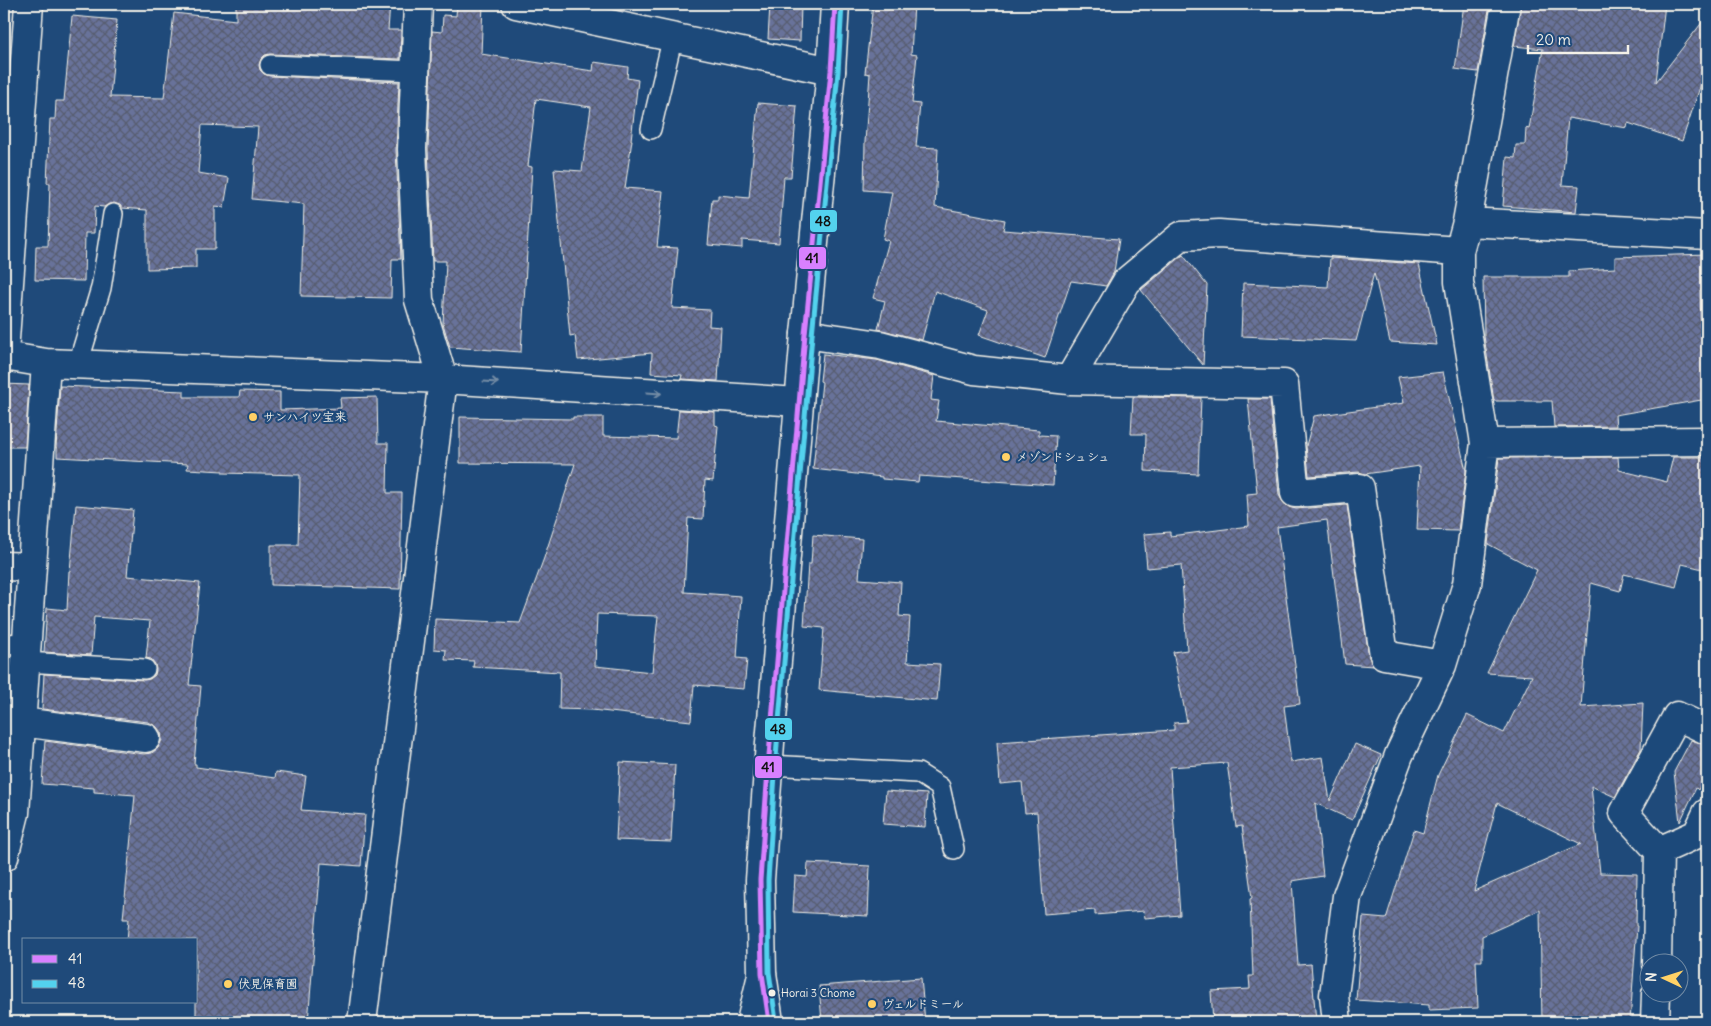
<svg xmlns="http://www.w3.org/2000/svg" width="1711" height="1026" font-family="Delius,'Klee One',sans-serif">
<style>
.building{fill:url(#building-cross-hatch);stroke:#f4f1e8;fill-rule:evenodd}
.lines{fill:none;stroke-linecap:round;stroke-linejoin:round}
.lane-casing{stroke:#f4f1e8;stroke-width:22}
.street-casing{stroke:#f4f1e8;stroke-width:31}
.highway-casing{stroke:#f4f1e8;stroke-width:31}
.lane{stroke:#1f4a7a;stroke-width:19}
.street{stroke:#1f4a7a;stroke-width:28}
.highway{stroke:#1f4a7a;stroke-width:28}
.bus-1-casing{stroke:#1f4a7a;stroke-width:9}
.bus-2-casing{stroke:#1f4a7a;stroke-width:9}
.bus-1{stroke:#d880ff;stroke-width:5}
.bus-2{stroke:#53d2ee;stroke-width:5}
.oneway{stroke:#748da6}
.poi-dot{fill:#ffd166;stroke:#1f4a7a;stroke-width:2}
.bus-dot{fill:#f4f1e8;stroke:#1f4a7a;stroke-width:2}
.labels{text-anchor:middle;stroke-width:4.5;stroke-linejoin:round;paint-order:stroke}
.bus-label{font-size:11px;fill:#f4f1e8;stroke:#1f4a7a;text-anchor:start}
.poi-label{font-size:12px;font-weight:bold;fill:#f4f1e8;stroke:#1f4a7a;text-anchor:start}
.line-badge{stroke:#1f4a7a;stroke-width:2}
.pale-badge-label{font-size:14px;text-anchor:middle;font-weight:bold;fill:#111}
</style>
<defs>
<pattern id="building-cross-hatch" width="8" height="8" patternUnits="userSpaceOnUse" patternTransform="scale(1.25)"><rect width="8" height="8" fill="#68729a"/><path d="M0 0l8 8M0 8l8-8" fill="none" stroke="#585d70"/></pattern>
</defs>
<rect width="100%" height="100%" fill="#1f4a7a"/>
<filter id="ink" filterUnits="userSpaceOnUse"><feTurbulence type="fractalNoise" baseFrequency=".02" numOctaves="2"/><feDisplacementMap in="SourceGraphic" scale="10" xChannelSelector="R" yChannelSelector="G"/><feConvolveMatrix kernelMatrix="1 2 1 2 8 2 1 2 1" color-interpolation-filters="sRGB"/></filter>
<g filter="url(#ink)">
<path class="building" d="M 236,4 L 285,4 L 346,7 L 346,4 L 390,4 L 388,30 L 401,30 L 400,59 L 270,54 L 265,55 L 261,59 L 259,65 L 260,70 L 264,74 L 270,76 L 399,82 L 396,150 L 401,259 L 392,259 L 391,298 L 301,296 L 304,204 L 252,199 L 258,127 L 202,125 L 198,173 L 229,178 L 224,207 L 215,206 L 215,249 L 196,249 L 196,268 L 147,269 L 147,210 L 122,208 L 120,205 L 114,203 L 109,204 L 104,207 L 95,206 L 94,233 L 85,233 L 84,281 L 35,280 L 36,246 L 48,246 L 50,183 L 47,183 L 50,119 L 55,119 L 56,101 L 64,101 L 72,16 L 117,20 L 110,97 L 164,98 L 174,13 L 236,20 Z
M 457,4 L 483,4 L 481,54 L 593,71 L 594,62 L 628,67 L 627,78 L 638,80 L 631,140 L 632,140 L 625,188 L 663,191 L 657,247 L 678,248 L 672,308 L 710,310 L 709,326 L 721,327 L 718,381 L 681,379 L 682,375 L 651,373 L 652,353 L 578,360 L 575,335 L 570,336 L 554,169 L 582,171 L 591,107 L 536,99 L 528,166 L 532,167 L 521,352 L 450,347 L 443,324 L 446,261 L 433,261 L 428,149 L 432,31 L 442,32 L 443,15 L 456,16 Z
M 770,4 L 801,4 L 800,41 L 768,39 Z
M 873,4 L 914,4 L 911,54 L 917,55 L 912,103 L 920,104 L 916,147 L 938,148 L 935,207 L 1005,220 L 1003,230 L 1119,239 L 1114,272 L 1106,286 L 1071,281 L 1045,358 L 979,335 L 988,310 L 935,291 L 922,340 L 878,329 L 885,301 L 873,298 L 889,241 L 883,239 L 892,192 L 864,190 L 865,142 L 870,74 L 865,73 Z
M 1464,4 L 1490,4 L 1478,72 L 1455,69 Z
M 1521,4 L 1665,4 L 1656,82 L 1707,16 L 1707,66 L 1682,141 L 1628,123 L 1627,128 L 1568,118 L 1562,185 L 1579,186 L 1576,212 L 1503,206 L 1507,157 L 1515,158 L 1516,145 L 1525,145 L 1526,128 L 1529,129 L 1543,49 L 1514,46 Z
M 758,103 L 797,106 L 791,177 L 784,177 L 779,243 L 742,240 L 742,248 L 708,245 L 712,199 L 718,199 L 718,195 L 749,198 Z
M 1707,254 L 1707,291 L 1700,290 L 1702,353 L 1707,352 L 1707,399 L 1615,415 L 1616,426 L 1554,427 L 1552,401 L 1494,401 L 1484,336 L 1483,277 L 1569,277 L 1569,271 L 1615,268 L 1615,257 Z
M 1183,255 L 1207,285 L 1203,365 L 1141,290 Z
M 1330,258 L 1419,264 L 1437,345 L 1390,342 L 1374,273 L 1356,341 L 1241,336 L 1243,283 L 1328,287 Z
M 823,354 L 877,360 L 934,376 L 931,400 L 939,401 L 936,421 L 1039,430 L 1039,435 L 1056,436 L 1053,485 L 919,476 L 918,482 L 882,479 L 882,477 L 813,469 L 822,382 L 820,381 Z
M 1443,372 L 1466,471 L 1458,531 L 1417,530 L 1420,466 L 1365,474 L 1359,472 L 1309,476 L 1306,446 L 1314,416 L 1404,403 L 1398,377 Z
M 4,384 L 29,385 L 25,447 L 4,447 Z
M 60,386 L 184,391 L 184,397 L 239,397 L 240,391 L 280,392 L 280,410 L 341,408 L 340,398 L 377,397 L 378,443 L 388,443 L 387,493 L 402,493 L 400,589 L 271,585 L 271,545 L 298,545 L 300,475 L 223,473 L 223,471 L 187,469 L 188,464 L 57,457 L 57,448 L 56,448 Z
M 1133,397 L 1201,398 L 1198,474 L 1145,471 L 1146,434 L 1131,434 Z
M 1248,399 L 1270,399 L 1279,495 L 1283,502 L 1289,507 L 1296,509 L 1347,505 L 1369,657 L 1373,666 L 1345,664 L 1327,520 L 1277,527 L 1300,704 L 1284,706 L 1291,762 L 1323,757 L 1330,801 L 1355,744 L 1381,755 L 1352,820 L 1315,803 L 1323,876 L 1292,881 L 1298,965 L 1311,964 L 1316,1022 L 1213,1022 L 1211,991 L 1250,989 L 1249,976 L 1253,976 L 1250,899 L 1252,898 L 1242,826 L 1236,827 L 1227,763 L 1170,767 L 1180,915 L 1145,918 L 1144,911 L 1095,915 L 1095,910 L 1044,914 L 1037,812 L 1025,813 L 1022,782 L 1000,784 L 997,742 L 1174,730 L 1174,723 L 1187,722 L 1173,652 L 1187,650 L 1181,565 L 1147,568 L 1144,534 L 1170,532 L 1170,536 L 1249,526 L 1247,494 L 1257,493 Z
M 679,410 L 715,412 L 715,425 L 718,426 L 713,481 L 705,480 L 703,519 L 688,518 L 684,592 L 741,596 L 737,658 L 747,659 L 744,689 L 694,685 L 691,721 L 592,710 L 559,709 L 560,672 L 473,667 L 474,661 L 445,660 L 446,650 L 434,649 L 435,619 L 520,623 L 544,558 L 575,464 L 460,463 L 460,417 L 573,419 L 573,417 L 603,417 L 603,436 L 676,438 ZM 597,614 L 658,616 L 652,672 L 595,666 Z
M 1618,457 L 1619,470 L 1667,482 L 1673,457 L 1699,457 L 1707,459 L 1707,570 L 1682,564 L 1676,587 L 1624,574 L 1620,591 L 1591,583 L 1581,707 L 1643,703 L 1641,749 L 1615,797 L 1591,786 L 1600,873 L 1637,874 L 1636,926 L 1637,926 L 1630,1022 L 1542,1022 L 1540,910 L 1482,936 L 1482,961 L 1476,961 L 1478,1008 L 1429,1010 L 1429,1005 L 1356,1000 L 1363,917 L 1386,919 L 1414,830 L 1423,833 L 1438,775 L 1467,715 L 1504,733 L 1532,676 L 1487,673 L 1537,570 L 1488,544 L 1499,458 ZM 1497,803 L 1581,844 L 1474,891 Z
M 76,505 L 133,510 L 127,576 L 200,583 L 189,685 L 201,686 L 194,764 L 196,764 L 196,767 L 275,778 L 276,772 L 306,776 L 301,810 L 365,815 L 361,866 L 321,863 L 308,1022 L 196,1022 L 196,940 L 127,940 L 129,919 L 123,919 L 135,795 L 94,792 L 94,788 L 42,784 L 45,741 L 144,754 L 152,753 L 158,748 L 162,740 L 161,732 L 156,726 L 148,722 L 42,709 L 44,674 L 144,680 L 150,679 L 155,675 L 156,670 L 155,664 L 151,659 L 146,658 L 150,621 L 94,617 L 91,655 L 44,652 L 47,608 L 67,610 L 69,571 L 70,571 Z
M 813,535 L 862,539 L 859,579 L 901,582 L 899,616 L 910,617 L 907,662 L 940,664 L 937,701 L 819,690 L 824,628 L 804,626 L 808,564 L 811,564 Z
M 1691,740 L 1707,745 L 1707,772 L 1698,790 L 1696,788 L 1680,822 L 1674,772 Z
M 620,762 L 675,765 L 671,842 L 616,840 Z
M 886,791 L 927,794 L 925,827 L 883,824 Z
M 808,863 L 870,866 L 868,916 L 793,912 L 795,876 L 807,877 Z
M 921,978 L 925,1022 L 822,1022 L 819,986 Z"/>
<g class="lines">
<defs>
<path id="lane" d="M 270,65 L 415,71
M 651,129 L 673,36
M 78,364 L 101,288 L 113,214
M 4,644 L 27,643
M 25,662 L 145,669
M 769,765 L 918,773 L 940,787 L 954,849"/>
<path id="street" d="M 516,4 L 831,71
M 1467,222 L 1707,235
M 805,334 L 880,345 L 974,370 L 1069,380 L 1127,281 L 1181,236 L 1219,234 L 1459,251
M 4,353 L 29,4
M 4,356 L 46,363 L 443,379 L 799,402
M 1069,380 L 1284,384 L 1295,493 L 1360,488 L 1384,655 L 1442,665
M 1485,443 L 1707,441
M 4,566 L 32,567
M 21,722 L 146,738
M 1659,851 L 1697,834 L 1707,813
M 4,857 L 15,813 L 46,363
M 1657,964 L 1659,851 L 1624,813 L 1677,716 L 1707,730
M 362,1022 L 443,379 L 419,300 L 412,149 L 418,4
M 751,1022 L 762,975
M 1337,1022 L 1334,995 L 1347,896 L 1399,755 L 1442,665 L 1467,584 L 1485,443 L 1459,282 L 1459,251 L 1467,222 L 1506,4
M 1655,1022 L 1656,994"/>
<path id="highway" d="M 769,1022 L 762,973 L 760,880 L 770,743 L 805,334 L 831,71 L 835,4"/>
</defs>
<use href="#lane" class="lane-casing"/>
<use href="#street" class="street-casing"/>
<use href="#highway" class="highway-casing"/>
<use href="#lane" class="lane"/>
<use href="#street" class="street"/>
<use href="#highway" class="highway"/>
<defs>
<path id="bus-1" d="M 769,1022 L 762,973 L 760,880 L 770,743 L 805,334 L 831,71 L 835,4"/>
<path id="bus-2" d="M 776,1021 L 769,972 L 768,880 L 777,744 L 812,335 L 838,72 L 842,4"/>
</defs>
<use href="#bus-1" class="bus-1-casing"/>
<use href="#bus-2" class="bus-2-casing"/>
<use href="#bus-1" class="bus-1"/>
<use href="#bus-2" class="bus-2"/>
</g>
<defs><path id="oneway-shaft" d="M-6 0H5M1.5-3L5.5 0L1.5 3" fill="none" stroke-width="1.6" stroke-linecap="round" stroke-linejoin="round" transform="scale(1.25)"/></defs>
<g class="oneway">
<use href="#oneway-shaft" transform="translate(491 382) rotate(4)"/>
<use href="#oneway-shaft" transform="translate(654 393) rotate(4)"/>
</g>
</g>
<g class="poi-dot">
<circle cx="253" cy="417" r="5"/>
<circle cx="1006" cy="457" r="5"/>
<circle cx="228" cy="984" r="5"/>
<circle cx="872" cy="1004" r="5"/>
</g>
<circle class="bus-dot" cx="772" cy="993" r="4.5"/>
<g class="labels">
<g class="bus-label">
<text x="781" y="997">Horai 3 Chome</text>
</g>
<g class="poi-label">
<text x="263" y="421">サンハイツ宝来</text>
<text x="1016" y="461">メゾンドシュシュ</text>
<text x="238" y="988">伏見保育園</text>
<text x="882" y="1008">ヴェルドミール</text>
</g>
</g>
<g class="line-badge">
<rect x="809" y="209" width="29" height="24" rx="5" fill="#53d2ee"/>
<rect x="798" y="246" width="29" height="24" rx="5" fill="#d880ff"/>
<rect x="764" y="717" width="29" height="24" rx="5" fill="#53d2ee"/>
<rect x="754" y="755" width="29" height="24" rx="5" fill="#d880ff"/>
</g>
<g class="pale-badge-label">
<text x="823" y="226">48</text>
<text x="812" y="263">41</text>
<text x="778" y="734">48</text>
<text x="768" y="772">41</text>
</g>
<rect width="1711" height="1026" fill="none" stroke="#1f4a7a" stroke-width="20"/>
<rect x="10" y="10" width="1691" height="1006" fill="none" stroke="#f4f1e8" stroke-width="2" filter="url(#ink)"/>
<rect x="22" y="938" width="175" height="65" fill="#1f4a7a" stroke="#748da6"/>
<rect x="32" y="955" width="25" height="8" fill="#d880ff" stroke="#748da6"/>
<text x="68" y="964" font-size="15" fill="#f4f1e8">41</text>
<rect x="32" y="980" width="25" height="8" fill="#53d2ee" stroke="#748da6"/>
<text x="68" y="988" font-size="15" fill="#f4f1e8">48</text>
<g transform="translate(1664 978) rotate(274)"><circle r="24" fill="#1f4a7a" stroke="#748da6"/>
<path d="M0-4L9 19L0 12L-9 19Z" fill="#ffd166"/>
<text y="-8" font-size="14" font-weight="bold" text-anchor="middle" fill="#f4f1e8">N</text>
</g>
<path d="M1528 45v8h100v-8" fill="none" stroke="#f4f1e8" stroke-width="2.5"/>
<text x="1536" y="45" font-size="15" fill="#f4f1e8" stroke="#1f4a7a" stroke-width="4" paint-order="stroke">20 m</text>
</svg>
